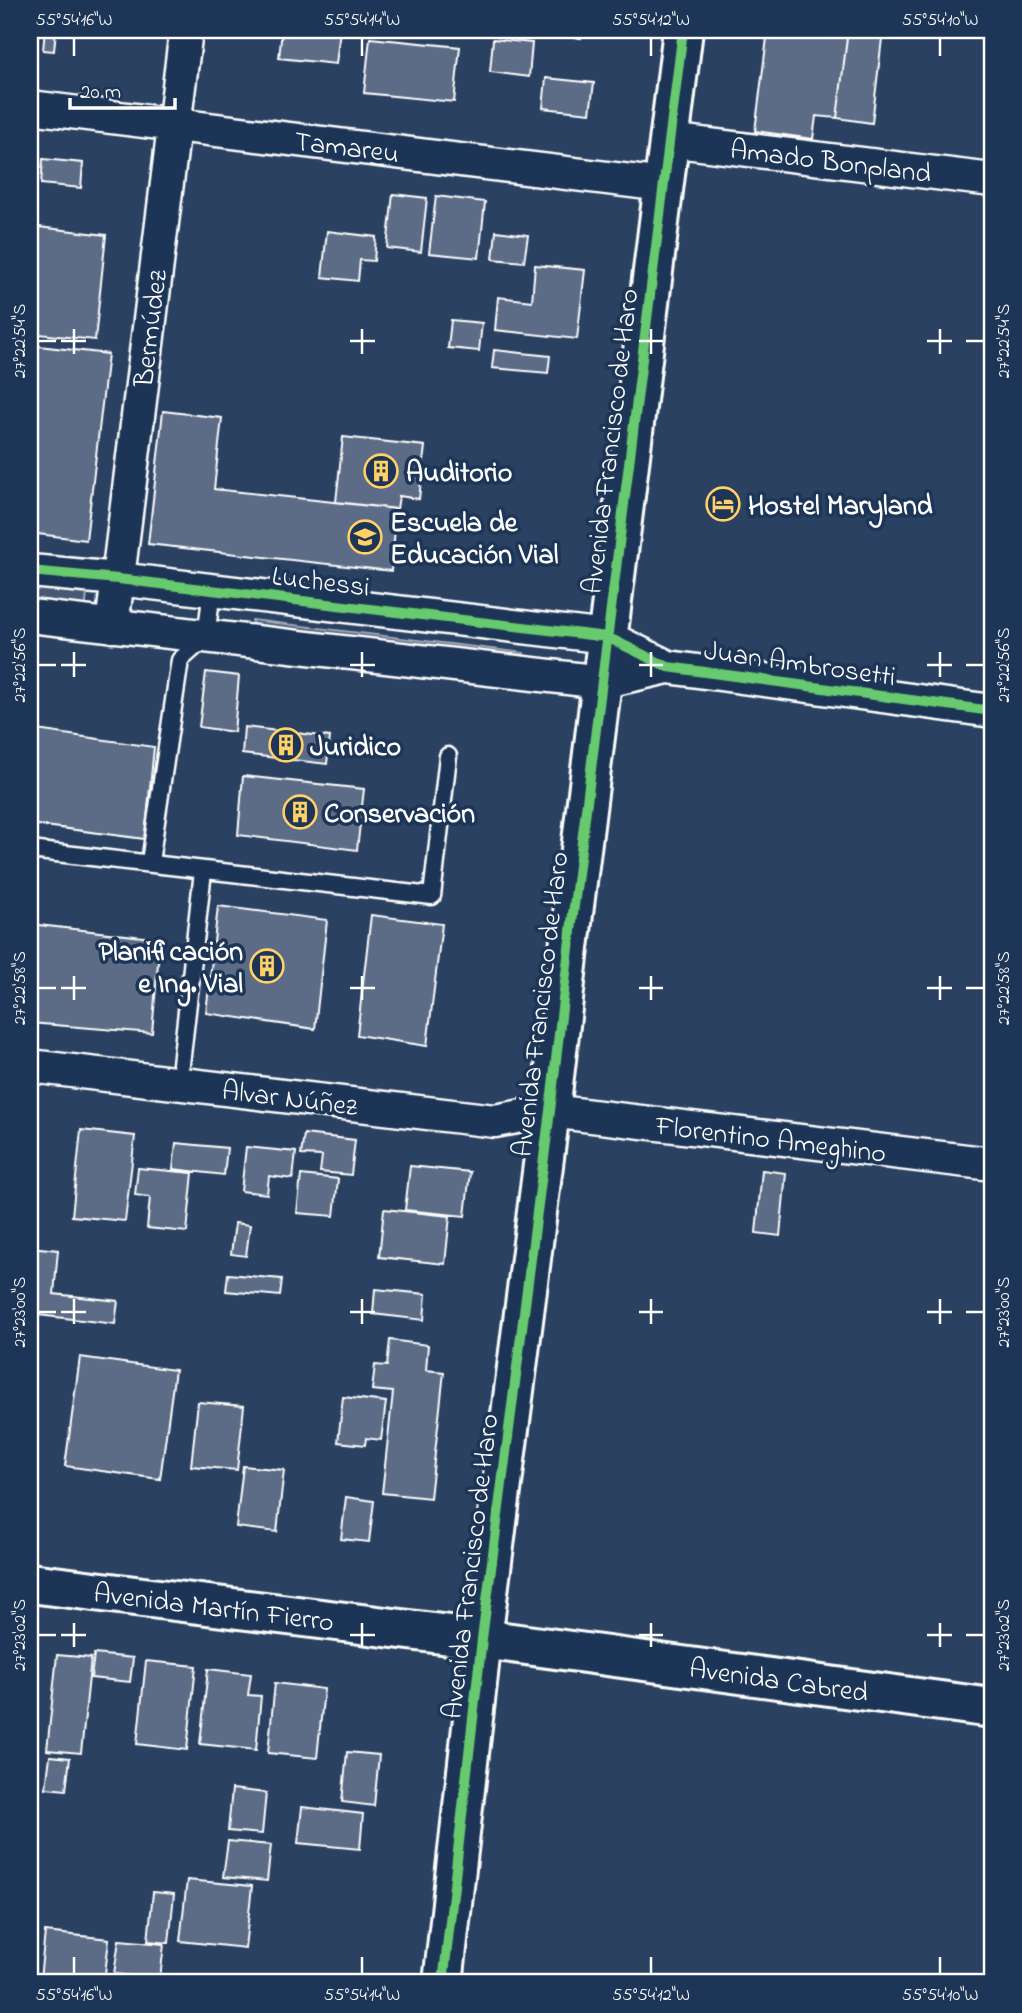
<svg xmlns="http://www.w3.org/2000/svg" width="1022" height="2013" font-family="'Indie Flower',sans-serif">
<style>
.green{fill:#465975;stroke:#a2acba;stroke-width:2}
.building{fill:#5b6c86;stroke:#fff;stroke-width:2}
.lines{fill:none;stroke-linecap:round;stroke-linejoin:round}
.lane-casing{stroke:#fff;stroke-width:21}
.street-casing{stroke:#fff;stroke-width:37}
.secondary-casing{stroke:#fff;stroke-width:44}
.primary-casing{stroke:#fff;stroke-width:44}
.lane{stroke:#1d3557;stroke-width:16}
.street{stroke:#1d3557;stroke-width:32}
.secondary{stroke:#1d3557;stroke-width:38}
.primary{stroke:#1d3557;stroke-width:38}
.cycleway-casing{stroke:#1d3557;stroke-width:15}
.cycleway{stroke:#67ca6e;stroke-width:10}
.ticks{fill:none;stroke:#fff;stroke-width:2.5}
.labels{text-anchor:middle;stroke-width:7;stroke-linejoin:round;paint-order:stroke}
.street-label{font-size:28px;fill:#fff;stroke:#1d3557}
.poi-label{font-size:28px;font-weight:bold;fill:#fff;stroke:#1d3557;text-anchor:start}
.neatline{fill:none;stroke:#fff;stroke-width:2.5}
.ticks-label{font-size:18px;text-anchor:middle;fill:#fff}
</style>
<rect width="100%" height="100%" fill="#2a4161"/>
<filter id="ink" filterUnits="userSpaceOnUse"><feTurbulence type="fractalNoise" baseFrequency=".0143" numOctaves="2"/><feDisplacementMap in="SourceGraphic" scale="14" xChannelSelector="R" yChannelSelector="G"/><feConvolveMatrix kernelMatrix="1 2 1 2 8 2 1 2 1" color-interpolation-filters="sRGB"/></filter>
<g filter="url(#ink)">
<path class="green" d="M 30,578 L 88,585 L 85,611 L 30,605 Z
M 252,620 L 524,653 L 522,667 L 251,634 Z"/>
<path class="building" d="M 45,30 L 56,30 L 54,51 L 43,50 Z
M 89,30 L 131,30 L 131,34 Z
M 282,30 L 340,30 L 336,64 L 279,58 Z
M 518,30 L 581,30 L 581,38 Z
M 768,30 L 848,30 L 837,118 L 816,116 L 813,139 L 755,131 Z
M 848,30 L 883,30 L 872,123 L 837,118 Z
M 370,38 L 460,47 L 454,102 L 364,93 Z
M 493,39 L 532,43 L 529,77 L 490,72 Z
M 546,78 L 594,83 L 590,113 L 543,108 Z
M 43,159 L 83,163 L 81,188 L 41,184 Z
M 393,194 L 427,198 L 421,252 L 387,248 Z
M 436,196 L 485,202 L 479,258 L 429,253 Z
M 30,226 L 106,235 L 95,340 L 30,333 Z
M 327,231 L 376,237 L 374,261 L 360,260 L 358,281 L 322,277 Z
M 496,231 L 528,235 L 524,262 L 493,259 Z
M 535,265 L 585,270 L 577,339 L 495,330 L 498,297 L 532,301 Z
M 451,320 L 482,323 L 479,351 L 448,348 Z
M 30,345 L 108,354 L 86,540 L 30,533 Z
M 494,350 L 550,356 L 548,373 L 492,368 Z
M 163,411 L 222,418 L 214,489 L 397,509 L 391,571 L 148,544 Z
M 343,437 L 425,446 L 419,499 L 399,496 L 397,509 L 336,502 Z
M 206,672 L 239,676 L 234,732 L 199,727 Z
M 244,727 L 330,737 L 327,764 L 242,754 Z
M 30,729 L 154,747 L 145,839 L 30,824 Z
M 243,776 L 364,789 L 357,850 L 238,835 Z
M 218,906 L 327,920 L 315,1029 L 206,1013 Z
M 371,915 L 442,924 L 427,1046 L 357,1035 Z
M 30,924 L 160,939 L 152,1033 L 30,1023 Z
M 81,1130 L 135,1136 L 125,1221 L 72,1216 Z
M 304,1134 L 355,1140 L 351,1175 L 320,1172 L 322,1156 L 301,1155 Z
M 176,1143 L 227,1148 L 224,1175 L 173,1169 Z
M 246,1147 L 296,1152 L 293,1179 L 269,1176 L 267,1194 L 241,1191 Z
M 410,1166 L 470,1172 L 465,1216 L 405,1210 Z
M 138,1168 L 193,1173 L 187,1232 L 147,1228 L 150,1197 L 135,1195 Z
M 762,1170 L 786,1173 L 780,1236 L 756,1233 Z
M 301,1175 L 338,1179 L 334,1216 L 297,1213 Z
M 384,1209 L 450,1216 L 445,1264 L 379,1257 Z
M 235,1223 L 250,1225 L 246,1256 L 231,1254 Z
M 30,1247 L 58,1250 L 54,1294 L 118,1301 L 115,1324 L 30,1314 Z
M 228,1274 L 282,1279 L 280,1296 L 226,1291 Z
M 375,1289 L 426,1294 L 424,1320 L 373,1314 Z
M 390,1340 L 428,1345 L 426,1370 L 444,1372 L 430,1498 L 382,1493 L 393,1392 L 372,1390 L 375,1365 L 387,1366 Z
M 80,1357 L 175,1370 L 160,1479 L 65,1466 Z
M 343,1397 L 386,1402 L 381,1440 L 366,1438 L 365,1445 L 338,1442 Z
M 198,1402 L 244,1406 L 237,1470 L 191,1466 Z
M 243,1466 L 284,1470 L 277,1532 L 236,1527 Z
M 346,1497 L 374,1501 L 369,1542 L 341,1539 Z
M 94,1654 L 133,1658 L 130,1682 L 91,1678 Z
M 57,1655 L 91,1658 L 81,1753 L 47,1750 Z
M 146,1661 L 196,1666 L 187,1750 L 137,1744 Z
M 208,1669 L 251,1674 L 248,1695 L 261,1696 L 256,1750 L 200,1744 Z
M 275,1683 L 324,1689 L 317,1758 L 268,1753 Z
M 347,1752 L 379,1755 L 374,1806 L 342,1802 Z
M 50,1756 L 70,1758 L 66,1790 L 46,1788 Z
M 232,1789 L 266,1793 L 262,1834 L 228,1831 Z
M 302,1807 L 363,1814 L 360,1849 L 298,1843 Z
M 228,1841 L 271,1845 L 267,1881 L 223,1877 Z
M 187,1880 L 252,1886 L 245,1948 L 180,1941 Z
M 153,1892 L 174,1894 L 169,1943 L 148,1941 Z
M 45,1932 L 109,1939 L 104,1983 L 78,1983 L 40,1979 Z
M 119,1940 L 164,1944 L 160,1979 L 114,1974 Z"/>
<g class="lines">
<defs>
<path id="lane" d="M 30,850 L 432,896 L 448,756
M 150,862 L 180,660 L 206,637 L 212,590
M 181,1064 L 203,871"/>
<path id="street" d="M 30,107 L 664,185
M 669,140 L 992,180
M 30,571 L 118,579 L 607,637 L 668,667 L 992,711
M 30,616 L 602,682 L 668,667
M 112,626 L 186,30
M 30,1066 L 495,1121 L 550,1111 L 992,1164"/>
<path id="secondary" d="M 30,1583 L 482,1639 L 992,1708"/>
<path id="primary" d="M 443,1983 L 482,1639 L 550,1111 L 573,914 L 683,30"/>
</defs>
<use href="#lane" class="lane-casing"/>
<use href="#street" class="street-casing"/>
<use href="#secondary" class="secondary-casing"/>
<use href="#primary" class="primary-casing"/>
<use href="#lane" class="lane"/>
<use href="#street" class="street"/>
<use href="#secondary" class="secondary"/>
<use href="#primary" class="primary"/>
<defs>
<path id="cycleway" d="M 30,571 L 118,579 L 607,637 L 668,667 L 992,711
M 443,1983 L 482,1639 L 550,1111 L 573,914 L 683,30"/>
</defs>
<use href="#cycleway" class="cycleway-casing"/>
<use href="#cycleway" class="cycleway"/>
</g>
</g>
<path class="ticks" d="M 74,38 L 74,56M 362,38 L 362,56M 651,38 L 651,56M 940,38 L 940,56M 74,329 L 74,354M 362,329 L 362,354M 651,329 L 651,354M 940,329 L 940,354M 38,341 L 56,341M 61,341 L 86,341M 350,341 L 375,341M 639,341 L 663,341M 927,341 L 952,341M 966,341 L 984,341M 74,652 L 74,677M 362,652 L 362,677M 651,652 L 651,677M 940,652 L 940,677M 38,665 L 56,665M 61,665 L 86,665M 350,665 L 375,665M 639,665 L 663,665M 927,665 L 952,665M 966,665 L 984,665M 74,976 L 74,1000M 362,976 L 362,1000M 651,976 L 651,1000M 940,976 L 940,1000M 38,988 L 56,988M 61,988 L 86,988M 350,988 L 375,988M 639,988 L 663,988M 927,988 L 952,988M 966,988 L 984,988M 74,1299 L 74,1324M 362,1299 L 362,1324M 651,1299 L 651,1324M 940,1299 L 940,1324M 38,1312 L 56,1312M 61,1312 L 86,1312M 350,1312 L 375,1312M 639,1312 L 663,1312M 927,1312 L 952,1312M 966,1312 L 984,1312M 74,1623 L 74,1647M 362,1623 L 362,1647M 651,1623 L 651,1647M 940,1623 L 940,1647M 38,1635 L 56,1635M 61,1635 L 86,1635M 350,1635 L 375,1635M 639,1635 L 663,1635M 927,1635 L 952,1635M 966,1635 L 984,1635M 74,1957 L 74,1974M 362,1957 L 362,1974M 651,1957 L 651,1974M 940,1957 L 940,1974"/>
<defs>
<symbol id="building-ring" viewBox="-11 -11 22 22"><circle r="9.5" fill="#1d3557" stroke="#ffd166" stroke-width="1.5"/><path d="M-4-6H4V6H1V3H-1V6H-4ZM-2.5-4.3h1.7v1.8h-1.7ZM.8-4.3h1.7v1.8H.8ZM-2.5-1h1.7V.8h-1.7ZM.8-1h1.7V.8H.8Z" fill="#ffd166"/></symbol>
<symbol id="hotel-ring" viewBox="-11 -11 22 22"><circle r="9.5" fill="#1d3557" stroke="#ffd166" stroke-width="1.5"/><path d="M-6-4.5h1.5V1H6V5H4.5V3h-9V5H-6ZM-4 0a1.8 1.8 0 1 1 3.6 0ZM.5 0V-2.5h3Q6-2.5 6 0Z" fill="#ffd166"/></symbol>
<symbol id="school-ring" viewBox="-11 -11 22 22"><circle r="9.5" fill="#1d3557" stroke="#ffd166" stroke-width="1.5"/><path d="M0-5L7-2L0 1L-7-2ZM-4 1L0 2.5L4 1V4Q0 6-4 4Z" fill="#ffd166"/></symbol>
</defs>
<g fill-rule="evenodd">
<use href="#building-ring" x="362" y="452" width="38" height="38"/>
<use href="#hotel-ring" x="704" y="485" width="38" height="38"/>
<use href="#school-ring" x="346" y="518" width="38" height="38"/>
<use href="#building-ring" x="267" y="726" width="38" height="38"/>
<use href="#building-ring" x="281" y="793" width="38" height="38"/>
<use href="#building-ring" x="248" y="947" width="38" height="38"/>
</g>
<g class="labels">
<g class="street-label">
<text transform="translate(347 146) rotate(7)" y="10">Tamareu</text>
<text transform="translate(831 160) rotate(7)" y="10">Amado Bonpland</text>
<text transform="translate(149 328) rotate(-83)" y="10">Bermúdez</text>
<text transform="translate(609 441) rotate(-83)" y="10">Avenida Francisco de Haro</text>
<text transform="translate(321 580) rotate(7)" y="10">Luchessi</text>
<text transform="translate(800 662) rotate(8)" y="10">Juan Ambrosetti</text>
<text transform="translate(539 1004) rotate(-83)" y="10">Avenida Francisco de Haro</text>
<text transform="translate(290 1097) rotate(7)" y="10">Alvar Núñez</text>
<text transform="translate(771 1138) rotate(7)" y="10">Florentino Ameghino</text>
<text transform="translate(469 1566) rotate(-83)" y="10">Avenida Francisco de Haro</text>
<text transform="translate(214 1606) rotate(7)" y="10">Avenida Martín Fierro</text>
<text transform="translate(779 1679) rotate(8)" y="10">Avenida Cabred</text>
</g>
<g class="poi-label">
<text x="406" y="481">Auditorio</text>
<text x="748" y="514">Hostel Maryland</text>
<text x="390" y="531">Escuela de<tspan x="390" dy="32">Educación Vial</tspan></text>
<text x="310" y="755">Juridico</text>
<text x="324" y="822">Conservación</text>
<text x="243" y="960" text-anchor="end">Planificación<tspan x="243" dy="32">e Ing. Vial</tspan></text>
</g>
</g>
<rect width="1022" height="2013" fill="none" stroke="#1d3557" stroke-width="77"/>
<path d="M70 98v10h105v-10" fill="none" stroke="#ffffff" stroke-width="3.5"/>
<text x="80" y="98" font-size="21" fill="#ffffff" stroke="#1d3557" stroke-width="5" paint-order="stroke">20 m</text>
<rect x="38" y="38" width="946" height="1936" class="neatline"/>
<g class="ticks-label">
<text x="74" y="25">55°54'16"W</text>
<text x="362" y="25">55°54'14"W</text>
<text x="651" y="25">55°54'12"W</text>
<text x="940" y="25">55°54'10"W</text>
<text transform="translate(19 341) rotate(-90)" y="6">27°22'54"S</text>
<text transform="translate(1003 341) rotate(-90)" y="6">27°22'54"S</text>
<text transform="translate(19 665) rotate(-90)" y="6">27°22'56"S</text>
<text transform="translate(1003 665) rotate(-90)" y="6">27°22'56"S</text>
<text transform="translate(19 988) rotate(-90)" y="6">27°22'58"S</text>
<text transform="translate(1003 988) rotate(-90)" y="6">27°22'58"S</text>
<text transform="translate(19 1312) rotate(-90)" y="6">27°23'00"S</text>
<text transform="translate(1003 1312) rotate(-90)" y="6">27°23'00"S</text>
<text transform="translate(19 1635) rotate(-90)" y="6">27°23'02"S</text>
<text transform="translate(1003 1635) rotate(-90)" y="6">27°23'02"S</text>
<text x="74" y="2000">55°54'16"W</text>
<text x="362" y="2000">55°54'14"W</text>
<text x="651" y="2000">55°54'12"W</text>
<text x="940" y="2000">55°54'10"W</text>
</g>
</svg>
